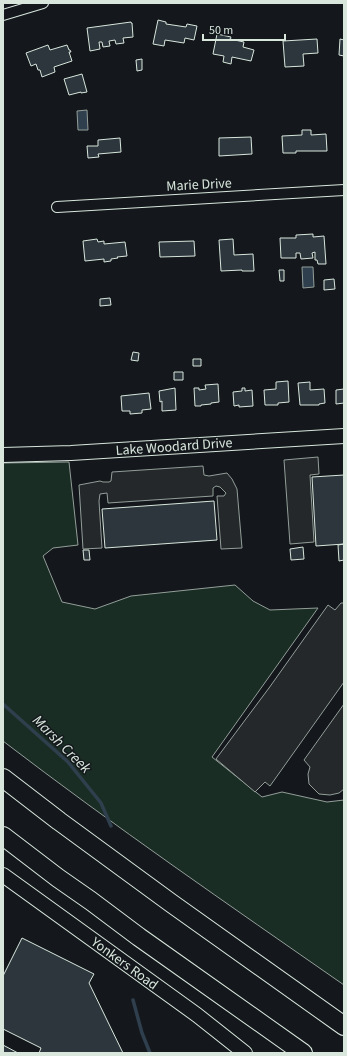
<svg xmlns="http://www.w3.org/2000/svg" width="347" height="1056" font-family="'Source Sans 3',sans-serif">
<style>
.green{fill:#1a2d24;stroke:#939e99}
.parking{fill:#24282b;stroke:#939e99}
.water{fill:#2f3f4d;stroke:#939e99}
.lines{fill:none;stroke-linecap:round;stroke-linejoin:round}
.stream{stroke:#2f3f4d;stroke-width:3.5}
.building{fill:#2c363c;stroke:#d8e6dc}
.street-casing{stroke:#d8e6dc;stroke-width:12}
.secondary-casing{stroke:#d8e6dc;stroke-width:16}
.highway-casing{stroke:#d8e6dc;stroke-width:20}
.street{stroke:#14181c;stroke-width:10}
.secondary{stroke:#14181c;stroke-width:14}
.highway{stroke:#14181c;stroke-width:18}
.labels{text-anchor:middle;stroke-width:3;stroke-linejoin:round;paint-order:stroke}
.street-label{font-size:14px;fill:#d8e6dc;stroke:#14181c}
.water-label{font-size:15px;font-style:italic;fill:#d8e6dc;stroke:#14181c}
</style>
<rect width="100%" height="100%" fill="#14181c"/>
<path class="green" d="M 69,462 L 78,545 L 53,548 L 43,556 L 62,602 L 95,609 L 131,596 L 235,585 L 253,601 L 270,610 L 318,608 L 212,757 L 262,797 L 282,792 L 327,802 L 344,800 L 344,985 C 229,905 114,826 3,741 L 3,463 Z"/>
<path class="parking" d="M 318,457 L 319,474 L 310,475 L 314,542 L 290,544 L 284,460 Z
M 203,466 L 204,475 L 209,476 L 227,473 L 232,479 L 237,489 L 242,548 L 221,549 L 217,496 L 224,496 L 226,493 L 220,487 L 216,486 L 213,488 L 213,496 L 108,503 L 107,493 L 100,494 L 99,501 L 102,548 L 83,549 L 79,485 L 100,481 L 103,482 L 109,482 L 111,481 L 112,472 Z
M 341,603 L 344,603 L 344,682 L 270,786 L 265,782 L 255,792 L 216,759 L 269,688 L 328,605 L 335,610 Z
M 344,704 L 344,789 L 339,793 L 330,795 L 319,794 L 309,784 L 308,774 L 310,767 L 304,760 Z"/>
<path class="water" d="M 87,110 L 88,130 L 78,130 L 77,111 Z
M 302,267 L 313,267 L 314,287 L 303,288 Z"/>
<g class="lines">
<path class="stream" d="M 3,704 L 68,762 L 101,803 L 111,826
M 133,1000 L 142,1033 L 150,1053"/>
</g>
<path class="building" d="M 158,20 L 166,22 L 166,24 L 186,27 L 187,24 L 197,26 L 194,40 L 185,38 L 184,43 L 165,40 L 164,46 L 153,44 Z
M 131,22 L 131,23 L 132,23 L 133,37 L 123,38 L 124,43 L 116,44 L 115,40 L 109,41 L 110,46 L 103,47 L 102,42 L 99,42 L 100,49 L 90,51 L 87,28 Z
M 217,34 L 231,37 L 230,39 L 244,42 L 243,47 L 254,50 L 251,61 L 232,57 L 231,64 L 223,62 L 224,56 L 213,54 Z
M 317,39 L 318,53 L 303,54 L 304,66 L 285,67 L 283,41 Z
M 340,39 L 344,40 L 344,56 L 339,55 Z
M 48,45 L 50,50 L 67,45 L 69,50 L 70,50 L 71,52 L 69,52 L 72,61 L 54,67 L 55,72 L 42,77 L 40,70 L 38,70 L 36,64 L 31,66 L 26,53 Z
M 142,59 L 142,70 L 137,71 L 136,60 Z
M 82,74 L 87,92 L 81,93 L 81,92 L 69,95 L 64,79 Z
M 302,130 L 311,130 L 311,135 L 326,134 L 327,151 L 296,151 L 296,153 L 283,153 L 282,136 L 302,135 Z
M 251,137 L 252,154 L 219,156 L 219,138 Z
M 120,138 L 121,152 L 98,154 L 99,157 L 88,158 L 87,146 L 98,146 L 98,140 Z
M 313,234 L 313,237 L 324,236 L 326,264 L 318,264 L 317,260 L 315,260 L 315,252 L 312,253 L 313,258 L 301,259 L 300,253 L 296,253 L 296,258 L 281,258 L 280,238 L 296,238 L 296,235 Z
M 97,239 L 98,242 L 104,241 L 104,244 L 125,242 L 127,256 L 117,257 L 118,258 L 111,259 L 111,261 L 104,262 L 104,259 L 85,261 L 83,241 Z
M 233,239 L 234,255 L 253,254 L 254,271 L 242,271 L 242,270 L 221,271 L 219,240 Z
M 194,241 L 195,256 L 160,257 L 159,242 Z
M 279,270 L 284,270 L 284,281 L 280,281 Z
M 334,279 L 335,289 L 324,290 L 324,280 Z
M 110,298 L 111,305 L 100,306 L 100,299 Z
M 133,352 L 139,353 L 138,361 L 131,360 Z
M 193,359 L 201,359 L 201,366 L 193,366 Z
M 174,372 L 183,372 L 183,380 L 174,380 Z
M 288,381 L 289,402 L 278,403 L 278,405 L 265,405 L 264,390 L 276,389 L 276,382 Z
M 310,382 L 310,390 L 324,389 L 325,403 L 319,404 L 319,405 L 300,405 L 298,383 Z
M 218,384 L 219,402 L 211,403 L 211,404 L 201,405 L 201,406 L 195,406 L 194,388 L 199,388 L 199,390 L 206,389 L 205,385 Z
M 175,388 L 176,410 L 162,411 L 162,401 L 160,402 L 159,391 Z
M 242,388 L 245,388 L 245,391 L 252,390 L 253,406 L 239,407 L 239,405 L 234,406 L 233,392 L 242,391 Z
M 344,389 L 344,403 L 336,404 L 336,390 Z
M 149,393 L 151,409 L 142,410 L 142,413 L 130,414 L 130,411 L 122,411 L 121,396 Z
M 344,475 L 344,544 L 316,546 L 312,477 Z
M 214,501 L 217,540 L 105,548 L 102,509 Z
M 344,544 L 344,560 L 339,561 L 338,545 Z
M 303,547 L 304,559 L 291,560 L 290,549 Z
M 83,550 L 89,550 L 90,560 L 84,560 Z
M 22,938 L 94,974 L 89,983 L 123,1053 L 39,1053 L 41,1048 L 3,1029 L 3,976 Z
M 3,1045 L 18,1053 L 3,1053 Z"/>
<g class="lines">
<defs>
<path id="street" d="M 3,15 L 43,3
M 57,207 L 344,190"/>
<path id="secondary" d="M 3,455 L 71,453 L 344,436
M 3,875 L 197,1015 L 245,1053"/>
<path id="highway" d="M 3,778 L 59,821 L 171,903 L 344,1026
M 3,836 L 58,878 L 91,901 L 139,937 L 156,949 L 303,1053"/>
</defs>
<use href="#street" class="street-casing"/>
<use href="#secondary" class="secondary-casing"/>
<use href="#highway" class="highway-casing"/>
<use href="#street" class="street"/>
<use href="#secondary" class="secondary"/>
<use href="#highway" class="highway"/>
</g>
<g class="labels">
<g class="street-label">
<text transform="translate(199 184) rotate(-3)" y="5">Marie Drive</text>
<text transform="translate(174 446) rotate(-4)" y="5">Lake Woodard Drive</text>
<text transform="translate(125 963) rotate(36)" y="5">Yonkers Road</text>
</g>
<g class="water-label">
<text transform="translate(62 744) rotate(45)" y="5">Marsh Creek</text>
</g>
</g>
<rect width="347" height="1056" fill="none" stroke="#d8e6dc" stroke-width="8"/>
<path d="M203 34v6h82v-6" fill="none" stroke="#d8e6dc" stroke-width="2"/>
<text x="209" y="34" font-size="12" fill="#d8e6dc" stroke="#14181c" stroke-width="3" paint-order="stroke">50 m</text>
</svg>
